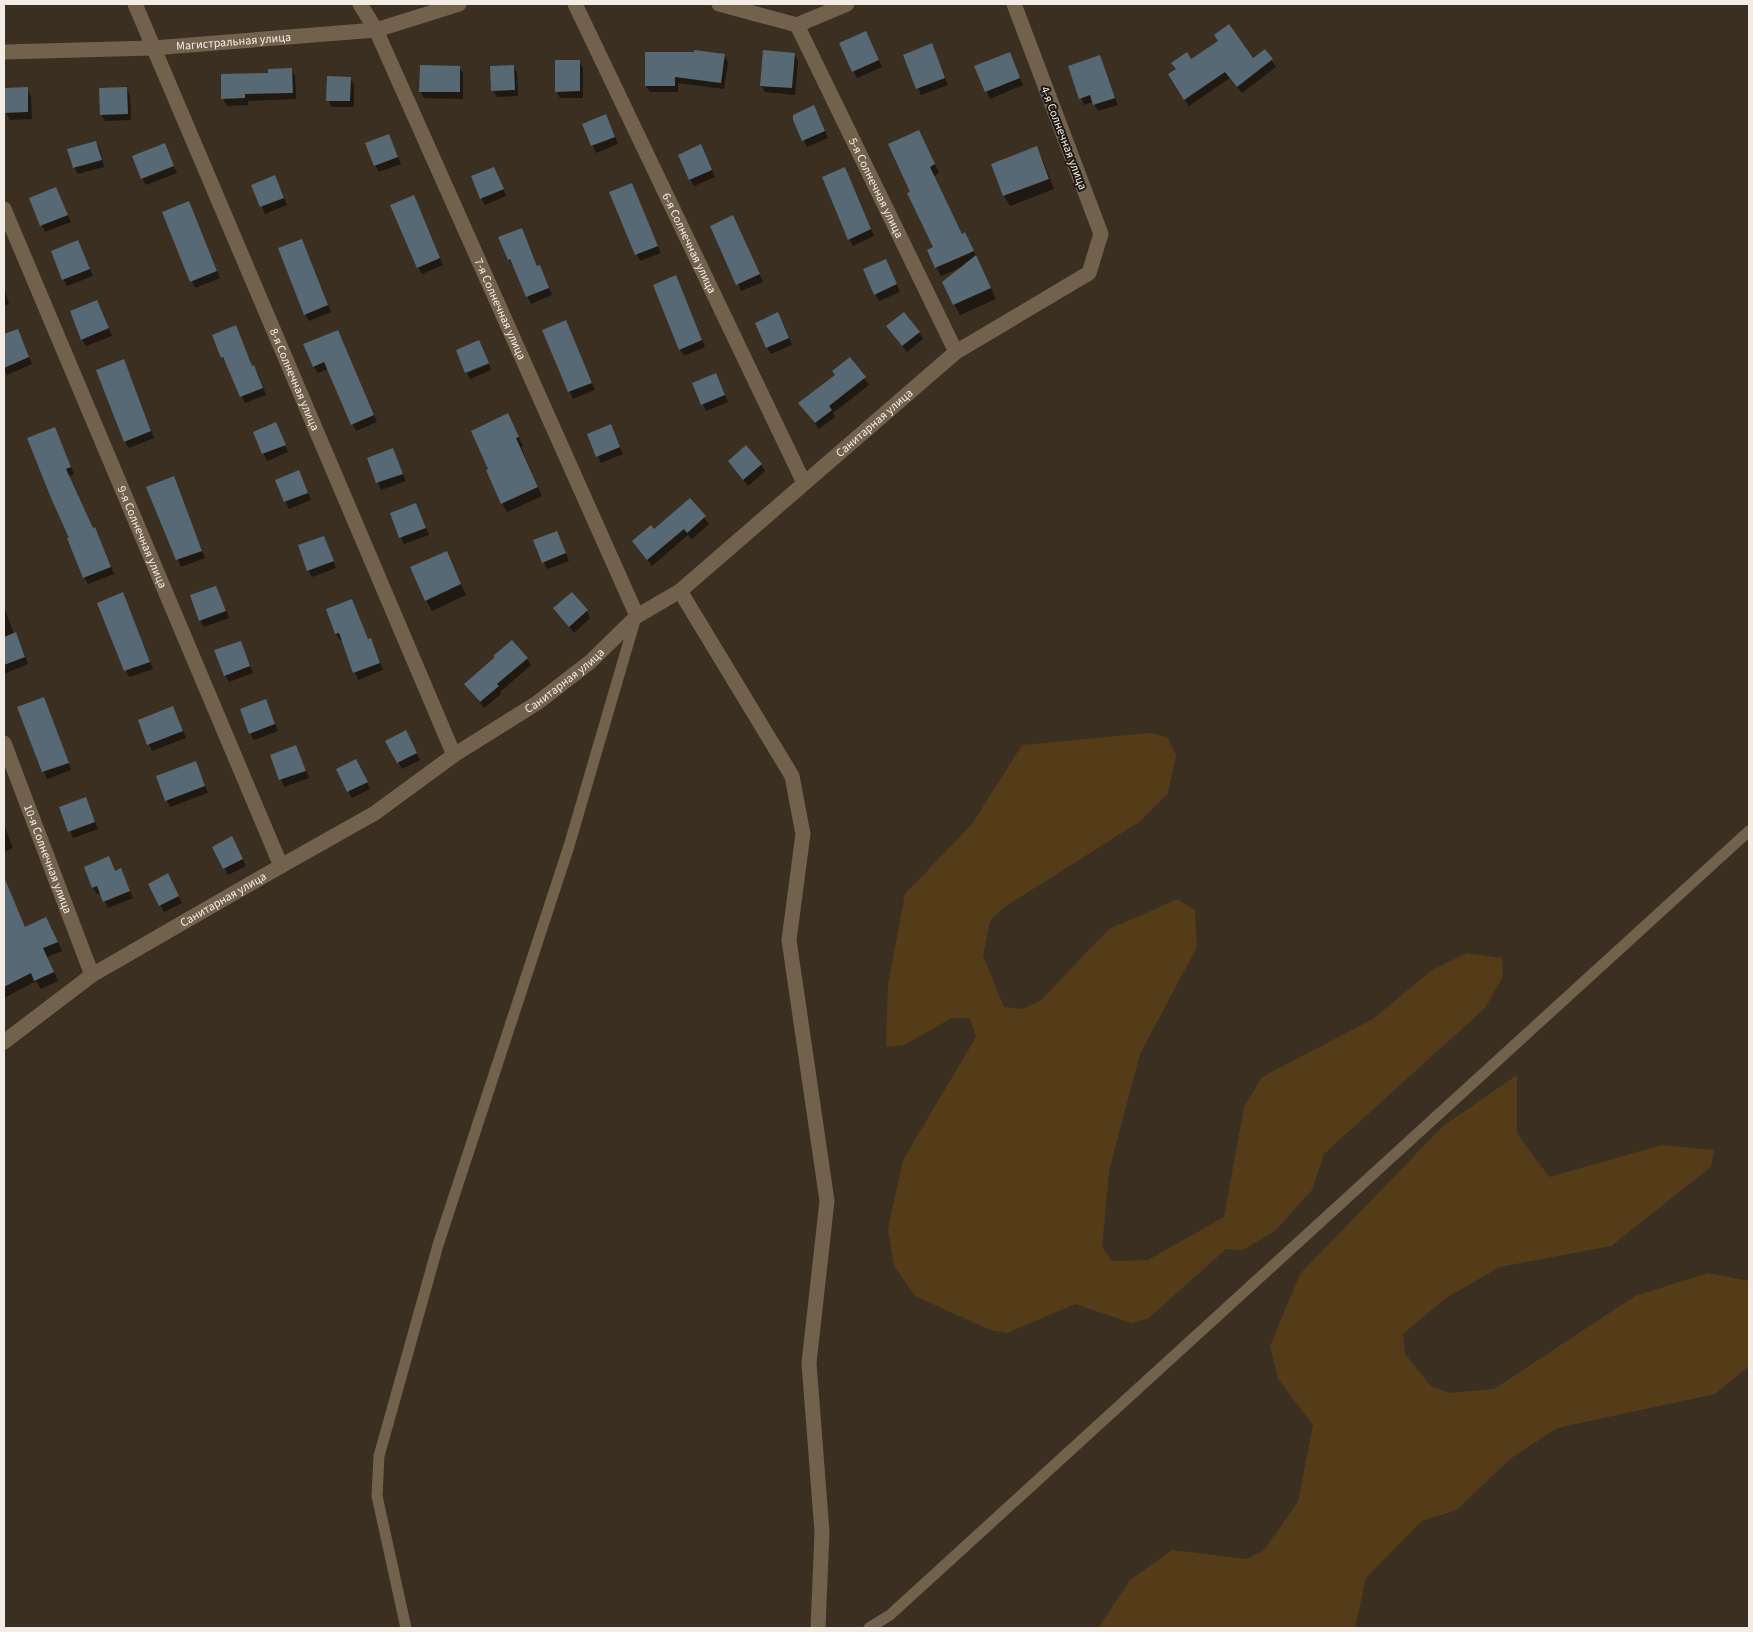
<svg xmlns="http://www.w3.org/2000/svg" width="1753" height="1632" font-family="'Source Sans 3',sans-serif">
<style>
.green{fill:#553c19}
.shadow{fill:#0007}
.building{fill:#576974}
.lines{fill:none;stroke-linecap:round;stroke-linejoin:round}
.lane{stroke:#72624d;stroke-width:11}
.street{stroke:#72624d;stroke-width:15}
.labels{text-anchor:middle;stroke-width:4;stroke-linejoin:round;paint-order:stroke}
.street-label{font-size:12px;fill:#f3ece4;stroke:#1d1812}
</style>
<rect width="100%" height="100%" fill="#3a2f21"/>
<path class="green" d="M 1150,733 L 1167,737 L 1176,755 L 1168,793 L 1139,822 L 1003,908 L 990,921 L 983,956 L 1004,1007 L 1022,1009 L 1040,1001 L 1109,929 L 1178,899 L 1195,910 L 1197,947 L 1140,1054 L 1109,1171 L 1102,1247 L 1112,1261 L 1148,1260 L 1224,1217 L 1244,1107 L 1262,1077 L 1373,1019 L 1432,970 L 1467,953 L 1502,958 L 1503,976 L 1485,1008 L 1324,1154 L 1312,1190 L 1275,1231 L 1243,1250 L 1226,1249 L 1149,1318 L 1131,1323 L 1075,1304 L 1007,1333 L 990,1330 L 915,1296 L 894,1266 L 888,1229 L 903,1160 L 976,1037 L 970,1018 L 952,1018 L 904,1045 L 886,1047 L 888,984 L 905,894 L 972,824 L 1022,745 Z
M 1517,1075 L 1517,1133 L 1549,1177 L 1662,1145 L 1714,1150 L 1711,1167 L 1611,1246 L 1500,1267 L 1446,1298 L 1403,1334 L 1405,1354 L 1430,1385 L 1449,1393 L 1494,1389 L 1635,1296 L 1708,1273 L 1749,1281 L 1749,1366 L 1715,1394 L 1557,1428 L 1510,1459 L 1457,1510 L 1422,1521 L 1366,1578 L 1355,1628 L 1098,1628 L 1130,1580 L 1172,1550 L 1246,1559 L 1263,1551 L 1298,1502 L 1313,1425 L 1278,1379 L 1270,1346 L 1300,1274 L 1443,1126 Z"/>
<path class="shadow" d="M 870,40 L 882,67 L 857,78 L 841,44 Z
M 931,45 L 948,85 L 921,95 L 905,55 Z
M 1265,50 L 1276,67 L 1242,93 L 1230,78 L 1189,106 L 1173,82 L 1177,70 L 1191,60 L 1253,59 Z
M 1009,53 L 1023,85 L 990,99 L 976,67 Z
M 794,54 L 798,61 L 795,95 L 765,92 L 761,85 Z
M 724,55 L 728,62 L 724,89 L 678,83 L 678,92 L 650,92 L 646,86 Z
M 1099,56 L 1118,105 L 1098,111 L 1093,102 L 1084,105 L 1069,67 Z
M 579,61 L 583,68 L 583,98 L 560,98 L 556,91 Z
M 514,66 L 517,73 L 518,96 L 497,97 L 493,90 Z
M 459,67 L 463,74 L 463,99 L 424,98 L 420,91 Z
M 291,69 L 295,76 L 296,99 L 248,101 L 248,105 L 227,106 L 223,99 L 269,74 Z
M 350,78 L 354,85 L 354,107 L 332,107 L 328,100 Z
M 5,89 L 27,89 L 31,96 L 32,119 L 10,120 L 6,113 Z
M 127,89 L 130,96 L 131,120 L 105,121 L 101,114 Z
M 818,114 L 828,138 L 807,147 L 795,120 Z
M 609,122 L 618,144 L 596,153 L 584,124 Z
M 919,131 L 939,173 L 934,176 L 962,235 L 970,243 L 996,299 L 960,315 L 943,283 L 962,267 L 941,276 L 936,267 L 935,248 L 911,193 Z
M 392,142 L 401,164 L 379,172 L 375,165 Z
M 96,143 L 100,149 L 104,167 L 78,174 L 74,167 Z
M 701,146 L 715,177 L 694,186 L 690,179 Z
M 1036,148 L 1042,158 L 1054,189 L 1010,206 L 1004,196 L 992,165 Z
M 166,150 L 177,173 L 146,185 L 142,178 Z
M 494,168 L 506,196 L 485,205 L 481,198 Z
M 845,168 L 874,236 L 853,246 L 849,239 Z
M 278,183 L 287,205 L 265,214 L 253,185 Z
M 632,184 L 661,253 L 640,261 L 610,193 Z
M 56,188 L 71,222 L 45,232 L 30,198 Z
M 189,202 L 220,278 L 195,288 L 163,213 Z
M 417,203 L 443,265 L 422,274 L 418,267 Z
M 737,224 L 763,282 L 741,291 L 738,284 Z
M 522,229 L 538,267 L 540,267 L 552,295 L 531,304 L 514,266 L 513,266 L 509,260 Z
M 302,240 L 331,312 L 309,321 L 305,314 Z
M 78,242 L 93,276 L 67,286 L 63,279 Z
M 889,267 L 900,292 L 879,301 L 875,294 Z
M 676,277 L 705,347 L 684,356 L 680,349 Z
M 4,289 L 9,304 L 4,306 Z
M 101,308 L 112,336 L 86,346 L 82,339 Z
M 782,321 L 792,345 L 771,354 L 767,347 Z
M 569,329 L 595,390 L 573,399 L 544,331 Z
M 17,330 L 32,364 L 7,375 L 4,369 L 4,336 Z
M 919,332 L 923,339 L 907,352 L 892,333 Z
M 239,334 L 252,367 L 254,367 L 258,373 L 266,395 L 245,403 L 227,363 L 226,364 L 222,357 Z
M 341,338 L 377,422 L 356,431 L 328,369 L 318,373 L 314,367 Z
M 850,359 L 869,385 L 833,413 L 835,417 L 819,429 L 800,404 L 836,375 Z
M 489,364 L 491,370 L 470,379 L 467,373 Z
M 127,367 L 154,438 L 129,448 L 125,442 Z
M 719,381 L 728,402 L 706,411 L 703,404 Z
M 508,415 L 523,446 L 521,447 L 542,496 L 507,512 L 502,503 Z
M 276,424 L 288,452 L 267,461 L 254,432 Z
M 614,433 L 623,454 L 601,463 L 598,456 Z
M 58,435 L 74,474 L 69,476 L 93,529 L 98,535 L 114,574 L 88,584 L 84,577 L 71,538 Z
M 393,450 L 406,481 L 381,490 L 368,459 Z
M 729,462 L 761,464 L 765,471 L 748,486 Z
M 299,472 L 311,500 L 289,509 L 277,481 Z
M 173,477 L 205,558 L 181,567 L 148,487 Z
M 690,500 L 709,524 L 692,539 L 688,535 L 652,566 L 633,541 L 654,531 Z
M 416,504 L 429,535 L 404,544 L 392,514 Z
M 324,537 L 336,568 L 312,577 L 308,570 Z
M 560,539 L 569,561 L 547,569 L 535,541 Z
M 446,552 L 466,595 L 432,611 L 426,600 Z
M 216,587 L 229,618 L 204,627 L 200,620 Z
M 123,594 L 153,669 L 129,677 L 98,603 Z
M 352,600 L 368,640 L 370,640 L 374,646 L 383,670 L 358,680 L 342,640 L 340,640 L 336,634 Z
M 4,607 L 14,634 L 15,634 L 19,640 L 28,664 L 4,674 Z
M 555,608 L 587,611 L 590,618 L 574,633 Z
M 240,642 L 253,673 L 229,682 L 225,675 Z
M 527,659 L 531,665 L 500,692 L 501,694 L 484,708 L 465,684 Z
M 43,699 L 71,770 L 47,779 L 19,708 Z
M 265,700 L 278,731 L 254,740 L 250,733 Z
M 173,707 L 186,738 L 152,751 L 149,744 Z
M 409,739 L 420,760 L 402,769 L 387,741 Z
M 296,747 L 309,778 L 284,787 L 272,756 Z
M 195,762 L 208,793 L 170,807 L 157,776 Z
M 360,767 L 370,789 L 352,798 L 348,791 Z
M 85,798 L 98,829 L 73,838 L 61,808 Z
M 4,825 L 13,848 L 4,852 Z
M 235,845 L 246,866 L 228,875 L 213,847 Z
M 85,867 L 115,872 L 121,870 L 133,898 L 108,908 L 101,893 L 97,894 L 93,888 Z
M 4,878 L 25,928 L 51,927 L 62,951 L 47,957 L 58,981 L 41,989 L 36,981 L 4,998 L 4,959 L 22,950 L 4,927 Z
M 171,882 L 182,903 L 164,912 L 149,884 Z"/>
<path class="building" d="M 1229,24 L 1253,58 L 1265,49 L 1273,59 L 1237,87 L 1225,72 L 1184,100 L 1168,74 L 1176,69 L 1171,63 L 1187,52 L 1191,59 L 1218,41 L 1214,35 Z
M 866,31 L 879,60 L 852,72 L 839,43 Z
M 932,43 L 945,78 L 916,89 L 903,55 Z
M 694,50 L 725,54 L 721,83 L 675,77 L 675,86 L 645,86 L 645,52 L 694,52 Z
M 763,50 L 795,53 L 792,88 L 760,86 Z
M 1010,52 L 1020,78 L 985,92 L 974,66 Z
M 1100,55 L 1115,98 L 1093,105 L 1090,95 L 1079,99 L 1068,66 Z
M 555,60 L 580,60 L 580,91 L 555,92 Z
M 420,65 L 460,66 L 460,92 L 419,92 Z
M 514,65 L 515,90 L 491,91 L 490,66 Z
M 292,68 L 293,93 L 245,94 L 245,98 L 221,99 L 221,74 L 268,73 L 268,69 Z
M 327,76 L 351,77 L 350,101 L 326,101 Z
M 28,87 L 28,112 L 4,113 L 4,88 Z
M 127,87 L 128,114 L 100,115 L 99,88 Z
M 814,105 L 825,131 L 802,141 L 793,120 L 793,115 Z
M 606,114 L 615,137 L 591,146 L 582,124 Z
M 919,130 L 935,164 L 930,167 L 962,234 L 965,232 L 974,251 L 935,268 L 927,250 L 933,247 L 907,193 L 910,192 L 888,144 Z
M 389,134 L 398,157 L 374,166 L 365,143 Z
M 96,141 L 102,160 L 73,168 L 67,149 Z
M 165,143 L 174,166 L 141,179 L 132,156 Z
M 701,144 L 712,170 L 689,180 L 678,155 Z
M 1037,146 L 1049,179 L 1003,196 L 991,164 Z
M 494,167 L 504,189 L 480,199 L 471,176 Z
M 845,167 L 871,229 L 848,240 L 822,177 Z
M 275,175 L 284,198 L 260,207 L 251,185 Z
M 632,183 L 658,246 L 635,255 L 609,192 Z
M 56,187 L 68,215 L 40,226 L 29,198 Z
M 414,195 L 440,258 L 417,268 L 390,205 Z
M 189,201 L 217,271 L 190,282 L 162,212 Z
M 733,215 L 760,274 L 736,285 L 710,226 Z
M 522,228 L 537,266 L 540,265 L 549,288 L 526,297 L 510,259 L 508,260 L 498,237 Z
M 302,239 L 328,305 L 304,315 L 278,248 Z
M 78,240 L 90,269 L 62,280 L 51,251 Z
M 976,255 L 991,288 L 953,305 L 942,282 Z
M 886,259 L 897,284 L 874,295 L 863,269 Z
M 676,275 L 702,340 L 679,350 L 653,285 Z
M 97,300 L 109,328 L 81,340 L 70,311 Z
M 778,312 L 789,338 L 766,348 L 755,323 Z
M 904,312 L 920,332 L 902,346 L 886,326 Z
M 566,320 L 592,383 L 568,392 L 542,330 Z
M 236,325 L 252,366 L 254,365 L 263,388 L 240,397 L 223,357 L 221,358 L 212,335 Z
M 18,329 L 29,357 L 4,368 L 4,334 Z
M 338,330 L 374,415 L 351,425 L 324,362 L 313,367 L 303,344 Z
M 479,340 L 489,363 L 465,373 L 456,350 Z
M 850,357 L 866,377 L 829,406 L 832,410 L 815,423 L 798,403 L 835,375 L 832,371 Z
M 124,359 L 151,431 L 124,442 L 96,370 Z
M 716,373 L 725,395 L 701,405 L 692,383 Z
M 508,413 L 519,437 L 516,438 L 538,487 L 501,504 L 486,470 L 488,469 L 471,431 Z
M 276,422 L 286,445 L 262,454 L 253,432 Z
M 611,424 L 620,447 L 596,457 L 587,434 Z
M 55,427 L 71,467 L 66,469 L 93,528 L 95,527 L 111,567 L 83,578 L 67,538 L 69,538 L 51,498 L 27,438 Z
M 746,445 L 762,464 L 743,480 L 728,461 Z
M 393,448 L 403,474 L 376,483 L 367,458 Z
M 299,470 L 308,493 L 284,502 L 275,480 Z
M 174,476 L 202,551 L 176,560 L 146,487 Z
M 690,498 L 706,516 L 687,533 L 684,529 L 647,560 L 632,541 L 651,525 L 654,529 Z
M 416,503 L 426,528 L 399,538 L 390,513 Z
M 557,531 L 566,553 L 542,563 L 533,540 Z
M 324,536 L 334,561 L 307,571 L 298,545 Z
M 447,551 L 461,584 L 425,601 L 410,567 Z
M 216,586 L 226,611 L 199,621 L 190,595 Z
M 123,592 L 150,662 L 124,671 L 97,603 Z
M 572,592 L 588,610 L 569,627 L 553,608 Z
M 352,599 L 368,639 L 371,638 L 380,663 L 353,673 L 339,633 L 335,634 L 326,609 Z
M 16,632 L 25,657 L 4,665 L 4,637 Z
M 512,640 L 528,658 L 497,684 L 499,686 L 480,702 L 464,684 L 495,657 L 493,656 Z
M 241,641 L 250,666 L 224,676 L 214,650 Z
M 44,697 L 69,763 L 42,772 L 17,707 Z
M 266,699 L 275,724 L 249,734 L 240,709 Z
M 173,706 L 183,731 L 147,745 L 138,720 Z
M 406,730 L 417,753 L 397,763 L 385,741 Z
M 296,745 L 306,771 L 279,780 L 270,755 Z
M 356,759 L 368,782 L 347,792 L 336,769 Z
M 196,761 L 205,786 L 165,801 L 156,776 Z
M 86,797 L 95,822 L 68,832 L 59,807 Z
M 232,836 L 243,859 L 223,869 L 212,847 Z
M 109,856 L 115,871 L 121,868 L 130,891 L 103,902 L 97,886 L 92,888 L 84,867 Z
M 168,873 L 179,896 L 159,906 L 148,884 Z
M 4,877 L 25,927 L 46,917 L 58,942 L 43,948 L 54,972 L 34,981 L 31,973 L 4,987 Z"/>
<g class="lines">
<path class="lane" d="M 406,1628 L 377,1496 L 379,1456 L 438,1245 L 569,846 L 636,617
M 869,1628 L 890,1615 L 1749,831"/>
<g class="street">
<path id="s1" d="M 135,4 L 454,755"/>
<path id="s2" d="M 360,4 L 376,30 L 637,616"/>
<path id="s3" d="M 575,4 L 804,483"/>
<path d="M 719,4 L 797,25 L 847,4"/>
<path id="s4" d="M 797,25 L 956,352"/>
<path id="s5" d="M 4,52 L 153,48 L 376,30 L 459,4"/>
<path id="s6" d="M 4,209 L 281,866"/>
<path d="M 680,591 L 792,776 L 803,834 L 789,940 L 827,1201 L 809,1363 L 822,1532 L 818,1628"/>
<path id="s7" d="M 4,743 L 92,975"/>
<path id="s8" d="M 4,1042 L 92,975 L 281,866 L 375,813 L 454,755 L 537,703 L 590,662 L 637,616 L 680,591 L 956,352 L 1089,273 L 1101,234 L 1014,4"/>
</g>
</g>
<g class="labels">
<g class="street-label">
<text dy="4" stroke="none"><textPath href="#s5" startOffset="230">Магистральная улица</textPath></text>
<text transform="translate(1064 138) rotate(69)" y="4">4-я Солнечная улица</text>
<text dy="4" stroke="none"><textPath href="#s4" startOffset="181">5-я Солнечная улица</textPath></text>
<text dy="4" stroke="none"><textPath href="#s3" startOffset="265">6-я Солнечная улица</textPath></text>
<text dy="4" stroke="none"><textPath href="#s2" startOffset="336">7-я Солнечная улица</textPath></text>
<text dy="4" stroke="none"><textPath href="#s1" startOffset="408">8-я Солнечная улица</textPath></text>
<text dy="4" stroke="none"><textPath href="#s8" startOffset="1072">Санитарная улица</textPath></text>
<text dy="4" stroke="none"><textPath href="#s6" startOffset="356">9-я Солнечная улица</textPath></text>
<text dy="4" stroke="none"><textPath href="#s8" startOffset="668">Санитарная улица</textPath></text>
<text dy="4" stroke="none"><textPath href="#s7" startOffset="124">10-я Солнечная улица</textPath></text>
<text dy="4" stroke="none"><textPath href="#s8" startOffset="262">Санитарная улица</textPath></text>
</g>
</g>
<rect width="1753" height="1632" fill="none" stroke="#f3ece4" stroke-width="10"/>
</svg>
